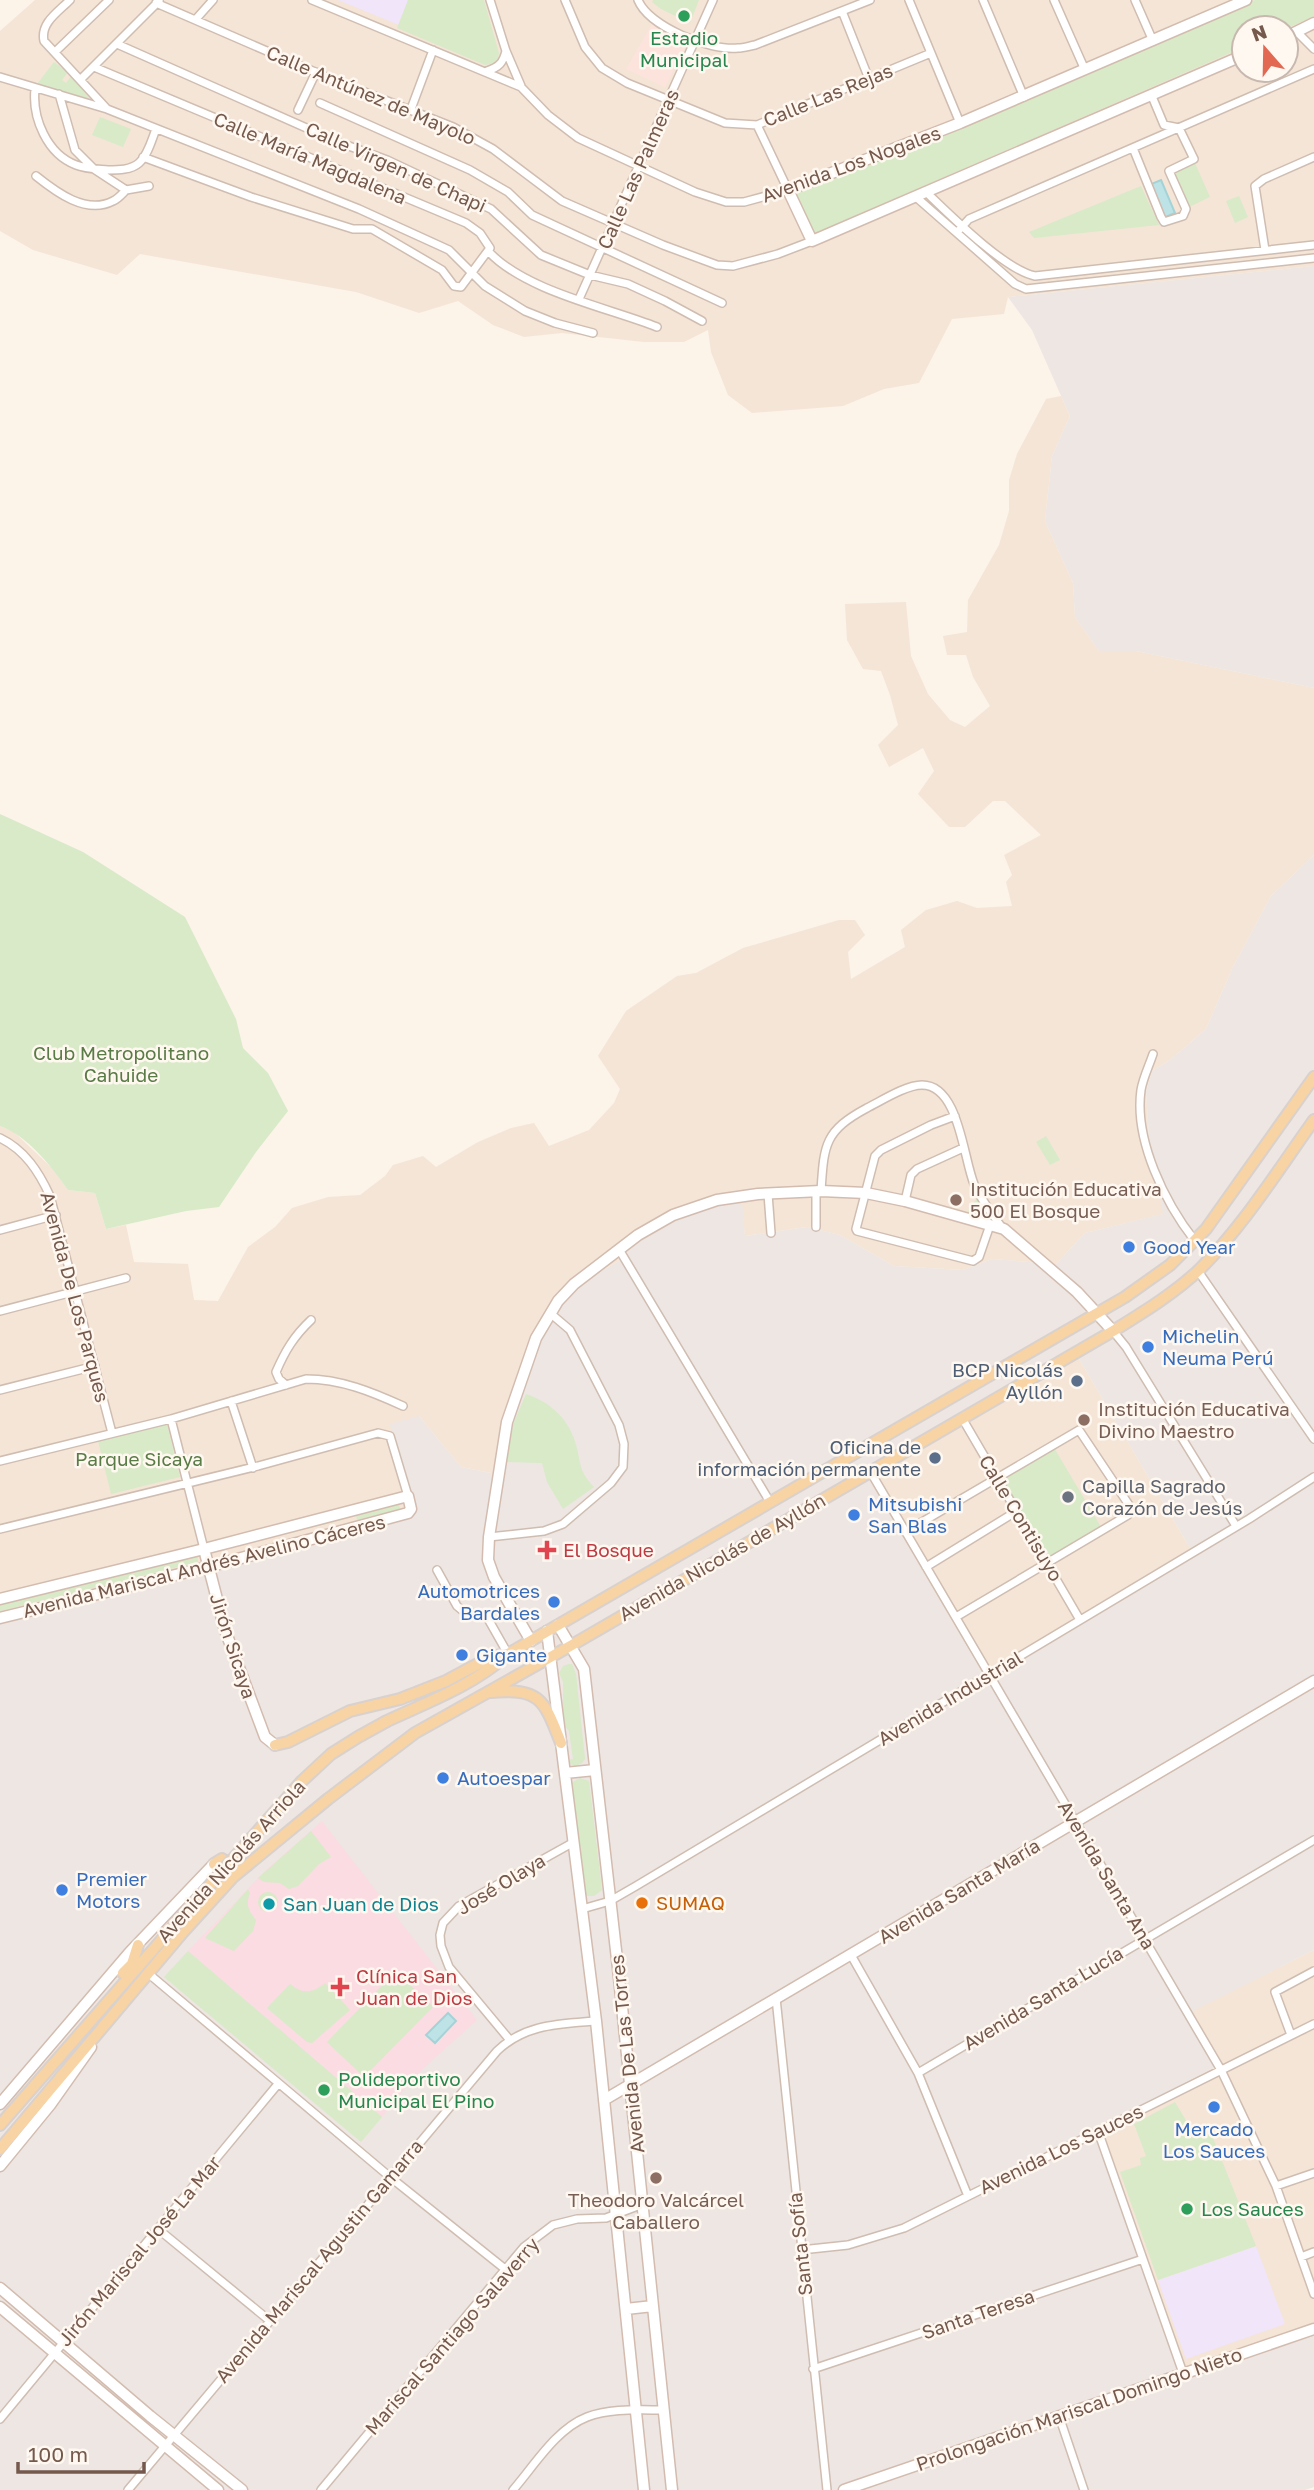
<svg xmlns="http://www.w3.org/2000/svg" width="1314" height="2490" font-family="'Golos Text',sans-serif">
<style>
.residential{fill:#f4e5d7;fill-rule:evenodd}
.commercial{fill:#fce4dd}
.industrial{fill:#ede6e2;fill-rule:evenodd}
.education{fill:#f0e5f9}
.medical{fill:#fadce2}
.green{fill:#d8eac7}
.water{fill:#bde3e6;stroke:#a4d3d7;stroke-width:2}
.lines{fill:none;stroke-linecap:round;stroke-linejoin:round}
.street-casing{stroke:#d0bdb1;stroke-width:10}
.secondary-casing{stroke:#d3bcaf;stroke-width:13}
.primary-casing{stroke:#d9d1cd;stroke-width:14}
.street{stroke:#fff;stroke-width:7}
.secondary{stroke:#fff;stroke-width:10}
.primary{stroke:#f8d3a4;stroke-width:10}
.primary-bridge-casing{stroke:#d9d1cd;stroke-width:14;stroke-linecap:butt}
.primary-bridge{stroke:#f8d3a4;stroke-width:10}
.leisure-dot{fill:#2e9e5b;stroke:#fff8f0;stroke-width:2.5}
.education-dot{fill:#8d6e63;stroke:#fff8f0;stroke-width:2.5}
.shop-dot{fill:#3f7fe0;stroke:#fff8f0;stroke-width:2.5}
.service-dot{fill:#5c6f8a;stroke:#fff8f0;stroke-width:2.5}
.worship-dot{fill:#6b7280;stroke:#fff8f0;stroke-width:2.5}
.health-dot{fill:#e0444e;stroke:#fff8f0;stroke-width:2.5}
.food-dot{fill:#e8710a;stroke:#fff8f0;stroke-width:2.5}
.culture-dot{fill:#0f9aa8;stroke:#fff8f0;stroke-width:2.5}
.labels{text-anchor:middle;stroke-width:5;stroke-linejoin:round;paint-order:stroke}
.leisure-label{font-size:19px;fill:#27864d;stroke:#fff8f0;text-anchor:start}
.street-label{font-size:19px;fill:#76594d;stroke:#fff8f0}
.park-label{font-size:19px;fill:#597b45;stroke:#fff8f0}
.education-label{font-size:19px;fill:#785e54;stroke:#fff8f0;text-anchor:start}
.shop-label{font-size:19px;fill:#366cbe;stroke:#fff8f0;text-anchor:start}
.service-label{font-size:19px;fill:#4e5e75;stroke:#fff8f0;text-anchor:end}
.worship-label{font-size:19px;fill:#5b616d;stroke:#fff8f0;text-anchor:start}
.health-label{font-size:19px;fill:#be3a42;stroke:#fff8f0;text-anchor:start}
.food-label{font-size:19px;fill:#c56008;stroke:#fff8f0;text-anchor:start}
.culture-label{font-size:19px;fill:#0d838f;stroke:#fff8f0;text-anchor:start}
</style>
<rect width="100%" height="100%" fill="#fcf3e9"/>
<path class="residential" d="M 35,0 L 1314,0 L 1314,266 L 1008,297 L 1004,314 L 952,319 L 919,383 L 884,389 L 843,406 L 752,413 L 728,395 L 711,352 L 708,330 L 684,342 L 644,342 L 562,333 L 524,337 L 493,325 L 458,301 L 419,313 L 356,292 L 140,254 L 117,275 L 33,250 L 0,231 L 0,31 ZM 1244,28 L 1286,28 L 1286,70 L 1244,70 Z
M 1061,396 L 1070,416 L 1052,456 L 1045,521 L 1073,583 L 1075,617 L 1099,651 L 1136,651 L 1314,688 L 1314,855 L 1271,896 L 1233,967 L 1206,1029 L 1170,1060 L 1152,1071 L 1146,1091 L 1149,1137 L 1164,1214 L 1085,1233 L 1056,1264 L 992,1259 L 963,1270 L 894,1266 L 840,1235 L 807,1227 L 745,1236 L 741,1201 L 639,1237 L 619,1261 L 594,1275 L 501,1475 L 461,1467 L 419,1416 L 415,1514 L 0,1620 L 0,1126 L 13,1131 L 53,1169 L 68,1190 L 95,1193 L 106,1229 L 126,1225 L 134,1262 L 188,1264 L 194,1300 L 218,1301 L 248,1247 L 275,1227 L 292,1208 L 328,1197 L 360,1195 L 385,1176 L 393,1165 L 423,1156 L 436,1167 L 478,1142 L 511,1128 L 534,1123 L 549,1146 L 589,1130 L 614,1103 L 620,1089 L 598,1056 L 626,1011 L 677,976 L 696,973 L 743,948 L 839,920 L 855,920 L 865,935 L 848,952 L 851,979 L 905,947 L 901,930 L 926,910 L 957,901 L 977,908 L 1012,906 L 1006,882 L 1012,875 L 1004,855 L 1041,835 L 1005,801 L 993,801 L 965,827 L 949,827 L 918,794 L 934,771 L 923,748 L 889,767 L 878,745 L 898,725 L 890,695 L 881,671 L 863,669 L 847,640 L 845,604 L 906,602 L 911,656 L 928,694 L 950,720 L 965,727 L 990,706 L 973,677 L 966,655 L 947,655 L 943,636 L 967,632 L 968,600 L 999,545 L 1009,511 L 1009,480 L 1017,454 L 1046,399 Z
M 1078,1357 L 1194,1555 L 987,1681 L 868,1480 Z
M 1314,1950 L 1314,2330 L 1188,2372 L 1177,2366 L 1098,2142 L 1101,2126 L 1215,2067 L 1192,2011 Z"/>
<path class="commercial" d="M 652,24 L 688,42 L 665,87 L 626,69 Z"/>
<path class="industrial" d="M 1314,266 L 1314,688 L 1136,651 L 1099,651 L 1075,617 L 1073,583 L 1045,521 L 1052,456 L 1070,416 L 1032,330 L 1008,297 Z
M 1314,855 L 1314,1950 L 1193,2011 L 1215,2067 L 1101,2126 L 1098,2142 L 1177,2366 L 1188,2372 L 1314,2330 L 1314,2487 L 1305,2490 L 0,2490 L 0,1620 L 415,1514 L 390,1424 L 419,1416 L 461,1467 L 501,1475 L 510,1422 L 541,1331 L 569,1294 L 594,1275 L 619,1261 L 639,1238 L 678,1216 L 717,1202 L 742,1201 L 745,1236 L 807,1227 L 840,1235 L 894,1266 L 963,1270 L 992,1259 L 1056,1264 L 1085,1233 L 1163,1214 L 1149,1137 L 1146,1091 L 1152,1071 L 1170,1060 L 1206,1029 L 1233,967 L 1271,896 ZM 1078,1357 L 1194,1555 L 987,1681 L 869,1480 Z"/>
<path class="education" d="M 338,0 L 408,0 L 399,25 Z
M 1256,2246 L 1285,2324 L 1186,2359 L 1158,2280 Z"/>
<path class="medical" d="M 322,1821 L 477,2020 L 415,2076 L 382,2117 L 188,1951 L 267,1869 Z"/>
<path class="green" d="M 408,0 L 484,0 L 499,53 L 497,62 L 485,65 L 397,28 Z
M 653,0 L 699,0 L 690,23 L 661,9 L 652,2 Z
M 1255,0 L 1314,0 L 1314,16 L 1286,29 L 1244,28 L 1244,47 L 811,235 L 791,192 L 1115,61 Z
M 54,62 L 68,72 L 62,80 L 66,83 L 71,76 L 90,99 L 37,84 Z
M 100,117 L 131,129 L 123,147 L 92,135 Z
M 1194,161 L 1210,197 L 1187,208 L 1171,172 Z
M 1141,186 L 1159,225 L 1034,238 L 1029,232 Z
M 1239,196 L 1248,217 L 1235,223 L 1226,201 Z
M 0,814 L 83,852 L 185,917 L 236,1019 L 243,1048 L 268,1073 L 288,1111 L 256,1152 L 219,1207 L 186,1211 L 106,1229 L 95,1193 L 68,1190 C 51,1166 28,1136 0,1126 Z
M 1046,1136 L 1060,1160 L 1050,1165 L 1036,1142 Z
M 977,1198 L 994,1225 L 966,1214 Z
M 526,1394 C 552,1403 570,1420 577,1448 C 581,1467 580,1472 594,1487 L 563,1509 L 547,1482 L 542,1463 L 505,1462 L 514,1422 Z
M 167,1424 L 180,1477 L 111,1494 L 98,1441 Z
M 1053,1446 L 1101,1527 L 1047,1559 L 999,1478 Z
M 399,1503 L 400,1509 L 357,1520 L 356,1515 Z
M 343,1516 L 342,1520 L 211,1553 L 210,1550 Z
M 197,1552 L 198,1562 L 0,1611 L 0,1603 Z
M 569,1664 L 572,1664 L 576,1674 L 585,1759 L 582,1763 C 576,1767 571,1766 567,1760 L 573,1759 L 569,1731 L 563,1724 L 563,1682 L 559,1673 L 563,1666 Z
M 580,1778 L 589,1781 L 602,1890 L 594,1896 L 587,1896 L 583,1892 L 571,1783 Z
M 311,1831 L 331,1857 L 319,1864 L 298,1886 L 289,1889 L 280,1883 L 264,1882 L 258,1878 Z
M 248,1889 L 250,1893 C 245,1905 249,1911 256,1920 L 253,1931 L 234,1951 L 205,1938 Z
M258 1902a10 10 0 1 1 20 0a10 10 0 1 1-20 0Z
M 188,1951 L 382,2117 L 361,2142 L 164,1977 Z
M 396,1971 L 433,2007 L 364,2077 L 327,2042 Z
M 325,1983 L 350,2010 L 312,2043 L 307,2042 L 267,2008 L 290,1984 C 303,1995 313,1993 325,1983 Z
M 1175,2102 L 1190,2127 L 1194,2128 L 1207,2123 L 1256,2246 L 1158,2280 L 1120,2172 L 1141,2165 L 1140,2158 L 1146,2156 L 1134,2124 Z"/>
<path class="water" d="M 1161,180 L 1175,213 L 1163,218 L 1149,185 Z
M 448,2013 L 456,2021 L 435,2043 L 426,2035 Z"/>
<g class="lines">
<defs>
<path id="street" d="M 70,0 C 58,12 40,23 44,41 L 106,108
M 312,0 L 521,87 L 548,115 L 578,138 L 695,192 L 726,202 L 744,202 L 788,190 L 757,125
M 490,0 L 506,51 L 521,86
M 565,0 L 585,47 L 602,68 L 627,83 L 725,123 L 757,125 L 931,53
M 638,0 C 649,27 710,51 738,48 C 744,48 749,46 755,45 L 870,0
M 909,0 L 960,123
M 983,0 L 1024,97
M 1054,0 L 1085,70
M 1135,0 L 1153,41
M 156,3 L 329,78 L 453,127 L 493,149 L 562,201 L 663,245 L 717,265 L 733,266 L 778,254 L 812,241
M 842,11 L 869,79
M 196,19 L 213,0
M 1297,32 L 1314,49
M 117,44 L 338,142 L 387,160 L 491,209 L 541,255 L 590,275 L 628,284 L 665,301 L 702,321
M 55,52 L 109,0
M 94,67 L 466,223 L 480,233 L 490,248 L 461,287 L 454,286 L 442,270 L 372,229 L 353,229 L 251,197 L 143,157
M 487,71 C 499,67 503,63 506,51
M 0,77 L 107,109 L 359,209 L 449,250 L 485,286 L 525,311 L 555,323 L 593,333
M 80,80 L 159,1
M 35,89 C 32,118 47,154 76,165 C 86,169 98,169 108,170 C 118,170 131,170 139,163 C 148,155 152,139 156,129
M 59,94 L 75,150 L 94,169 L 126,190 L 149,186
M 320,103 L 470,170 L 508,192 L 532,215 L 722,303
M 411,109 L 433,50
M 298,110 L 316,72
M 1133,148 L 1161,217 L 1164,222 L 1183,216 L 1186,209 L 1169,171 L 1194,159 L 1179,128 L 1164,125 L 1151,94
M 36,176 C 56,192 86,215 113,201 C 118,199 122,194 126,190
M 926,192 C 950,215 1005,270 1035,276 L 1314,245
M 916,197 L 1015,284 L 1026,289 L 1314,258
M 959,230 L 969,219 L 1314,69
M 1265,250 L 1255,186 L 1264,179 L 1314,157
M 488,251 C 525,291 606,307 657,327
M 579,299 L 713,0
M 1153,1054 C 1149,1066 1143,1078 1141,1090 C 1134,1140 1165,1203 1195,1241
M 955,1116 L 931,1125 L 881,1150 L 875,1156 L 856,1229 L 857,1231 L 973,1261 L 979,1257 L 990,1225
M 0,1138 C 25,1150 39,1172 50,1196 L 112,1433
M 816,1191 L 816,1227
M 821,1191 C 824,1145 824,1131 867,1108 C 881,1101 906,1085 922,1085 C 959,1085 963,1157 974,1184 C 981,1200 993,1215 1003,1229
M 768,1194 L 771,1233
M 905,1201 L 911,1175 L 917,1169 L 963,1148
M 0,1230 L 56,1215
M 620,1251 L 770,1502
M 1198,1271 L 1314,1439
M 0,1311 L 126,1278
M 1113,1331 L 1126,1347 L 1236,1526
M 286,1385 L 279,1379 L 276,1372 C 285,1351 294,1336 311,1320
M 0,1390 L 95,1366
M 231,1401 L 253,1468
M 962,1418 L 1080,1620
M 171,1419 L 204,1549
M 0,1461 L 171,1419 L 306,1379 C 341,1379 372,1392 403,1406
M 870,1471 L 1221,2070 L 1276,2186 L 1314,2294
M 0,1529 L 258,1466 L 378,1433 L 390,1436 L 408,1496
M 905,1532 L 1079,1430 L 1131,1508 L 1128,1515 L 956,1617
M 489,1537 L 544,1531 L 563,1524 L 611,1483 L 623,1467 L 624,1444 L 619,1425 L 570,1330 L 550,1313
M 926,1567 L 1017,1511
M 437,1570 L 457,1606 L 463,1611 L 487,1617 L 508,1654
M 582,1909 L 610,1901 L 636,1886 L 1249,1519 L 1314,1477
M 851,1955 L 918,2073 L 968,2196
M 149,1974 L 390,2177 L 505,2269
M 776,1998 L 827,2490
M 1291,2035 L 1275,1992 L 1314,1971
M 509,2039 L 449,1967 L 441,1946 L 440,1935 L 443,1923 L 459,1906 L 574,1842
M 918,2073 L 1314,1840
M 1098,2131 L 1183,2373
M 1276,2186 L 1314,2173
M 158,2229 L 270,2321
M 801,2250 L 848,2245 L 904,2228 L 1314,2024
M 1301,2257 L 1314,2252
M 813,2369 L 1143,2259
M 1059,2416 L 1084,2490
M 0,2419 L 278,2084
M 128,2490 L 497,2051 C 525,2024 559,2024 596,2021
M 321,2490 L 524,2247 L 553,2225 L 577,2219 L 606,2218 L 643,2204
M 513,2490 C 534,2466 556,2429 587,2417 C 610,2408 639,2410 663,2410"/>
<path id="secondary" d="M 1286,37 L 1314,23
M 1244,55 L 812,241 L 788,190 L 960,123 L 1246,0
M 204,1549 L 225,1630 L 265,1737 L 275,1745
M 0,1599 L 204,1549 L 408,1496 L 411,1509 L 408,1513 L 208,1567 L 0,1618
M 558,1625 L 584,1669 L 618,1968 L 672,2490
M 547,1631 L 596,2021 L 644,2490
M 531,1641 L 494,1577 L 488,1560 L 489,1537 L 507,1422 L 536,1338 L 558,1301 L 574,1284 L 638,1235 L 673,1215 L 717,1200 L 758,1194 L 821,1191 L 866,1193 L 905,1201 L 1004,1229 L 1077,1292 L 1113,1331
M 565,1773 L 595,1770
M 604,2100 L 1314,1681
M 0,2104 L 130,1952 L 214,1864
M 0,2166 L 50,2105 L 91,2047
M 0,2288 L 150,2416 L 242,2490
M 0,2307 L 218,2490
M 626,2309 L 653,2306
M 844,2490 L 1314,2329"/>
<path id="primary" d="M 491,1692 C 541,1688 544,1700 561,1743
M 387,1721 C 428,1702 474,1685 508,1654
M 275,1745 L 288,1742 L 350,1711 L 400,1699 L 446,1681 L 491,1657 L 508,1654 L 1125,1297 L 1170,1265 L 1206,1229 L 1314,1077
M 214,1864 L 222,1859 L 234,1867
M 123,1973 L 132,1964 L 138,1945
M 0,2125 L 172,1928
M 0,2149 L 183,1932 L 233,1877 L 328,1799 L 415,1733 L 572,1645 L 1113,1331 C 1142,1313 1175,1293 1200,1269 C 1244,1225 1278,1170 1314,1120"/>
</defs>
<use href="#street" class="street-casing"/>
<use href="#secondary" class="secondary-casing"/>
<use href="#primary" class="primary-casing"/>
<use href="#street" class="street"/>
<use href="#secondary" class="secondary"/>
<use href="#primary" class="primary"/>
<defs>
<path id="primary-bridge" d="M 172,1928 L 302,1781 L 331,1754 L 358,1737 L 387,1721"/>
</defs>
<use href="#primary-bridge" class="primary-bridge-casing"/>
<use href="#primary-bridge" class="primary-bridge"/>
</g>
<g class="leisure-dot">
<circle cx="684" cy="16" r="7"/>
<circle cx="324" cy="2090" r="7"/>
<circle cx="1187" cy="2209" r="7"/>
</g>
<g class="education-dot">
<circle cx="956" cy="1200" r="7"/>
<circle cx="1084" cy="1420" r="7"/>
<circle cx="656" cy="2178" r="7"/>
</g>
<g class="shop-dot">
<circle cx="1129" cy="1247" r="7"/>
<circle cx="1148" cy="1347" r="7"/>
<circle cx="854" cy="1515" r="7"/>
<circle cx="554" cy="1602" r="7"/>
<circle cx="462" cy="1655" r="7"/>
<circle cx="443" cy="1778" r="7"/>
<circle cx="62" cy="1890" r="7"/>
<circle cx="1214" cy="2107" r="7"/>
</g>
<g class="service-dot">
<circle cx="1077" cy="1381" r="7"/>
<circle cx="935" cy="1458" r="7"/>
</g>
<circle class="worship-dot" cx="1068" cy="1497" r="7"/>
<g class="health-dot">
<path d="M543.5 1539.5h7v7h7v7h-7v7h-7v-7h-7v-7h7z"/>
<path d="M336.5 1976.5h7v7h7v7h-7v7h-7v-7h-7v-7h7z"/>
</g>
<circle class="food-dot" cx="642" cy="1903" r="7"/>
<circle class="culture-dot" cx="269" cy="1904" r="7"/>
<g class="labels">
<g class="leisure-label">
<text x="684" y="45" text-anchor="middle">Estadio<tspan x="684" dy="22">Municipal</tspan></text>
<text x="338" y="2086">Polideportivo<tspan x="338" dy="22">Municipal El Pino</tspan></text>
<text x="1201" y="2216">Los Sauces</text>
</g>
<g class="street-label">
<text transform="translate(371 95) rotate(23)" y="7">Calle Antúnez de Mayolo</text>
<text transform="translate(828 95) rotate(-22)" y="7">Calle Las Rejas</text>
<text transform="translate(310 158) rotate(23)" y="7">Calle María Magdalena</text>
<text transform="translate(851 164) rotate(-20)" y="7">Avenida Los Nogales</text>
<text transform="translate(396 167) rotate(24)" y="7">Calle Virgen de Chapi</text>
<text transform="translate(638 169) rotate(-66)" y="7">Calle Las Palmeras</text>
<text transform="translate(75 1297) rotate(75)" y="7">Avenida De Los Parques</text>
<text transform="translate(1021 1518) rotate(59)" y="7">Calle Contisuyo</text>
<text transform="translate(722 1557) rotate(-30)" y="7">Avenida Nicolás de Ayllón</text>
<text transform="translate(204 1566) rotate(-14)" y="7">Avenida Mariscal Andrés Avelino Cáceres</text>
<text transform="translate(233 1646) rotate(72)" y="7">Jirón Sicaya</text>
<text transform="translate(950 1698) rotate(-31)" y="7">Avenida Industrial</text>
<text transform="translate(231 1861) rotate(-48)" y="7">Avenida Nicolás Arriola</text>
<text transform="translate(1107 1875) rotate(59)" y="7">Avenida Santa Ana</text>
<text transform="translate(501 1884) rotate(-31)" y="7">José Olaya</text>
<text transform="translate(959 1891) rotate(-31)" y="7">Avenida Santa María</text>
<text transform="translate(1043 1998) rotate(-31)" y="7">Avenida Santa Lucía</text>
<text transform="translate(627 2054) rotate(-96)" y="7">Avenida De Las Torres</text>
<text transform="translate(1061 2149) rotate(-26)" y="7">Avenida Los Sauces</text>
<text transform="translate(800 2244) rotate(-96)" y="7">Santa Sofía</text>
<text transform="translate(139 2251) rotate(-50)" y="7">Jirón Mariscal José La Mar</text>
<text transform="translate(319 2261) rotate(-50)" y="7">Avenida Mariscal Agustin Gamarra</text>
<text transform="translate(978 2314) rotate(-19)" y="7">Santa Teresa</text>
<text transform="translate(452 2336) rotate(-49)" y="7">Mariscal Santiago Salaverry</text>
<text transform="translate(1079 2409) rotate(-19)" y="7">Prolongación Mariscal Domingo Nieto</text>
</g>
<g class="park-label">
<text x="121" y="1060">Club Metropolitano<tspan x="121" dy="22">Cahuide</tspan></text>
<text x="139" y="1466">Parque Sicaya</text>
</g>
<g class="education-label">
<text x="970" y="1196">Institución Educativa<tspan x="970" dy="22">500 El Bosque</tspan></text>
<text x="1098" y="1416">Institución Educativa<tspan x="1098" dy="22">Divino Maestro</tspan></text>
<text x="656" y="2207" text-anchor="middle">Theodoro Valcárcel<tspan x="656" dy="22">Caballero</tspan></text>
</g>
<g class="shop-label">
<text x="1143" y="1254">Good Year</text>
<text x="1162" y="1343">Michelin<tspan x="1162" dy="22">Neuma Perú</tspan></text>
<text x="868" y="1511">Mitsubishi<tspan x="868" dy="22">San Blas</tspan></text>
<text x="540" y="1598" text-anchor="end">Automotrices<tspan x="540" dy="22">Bardales</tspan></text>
<text x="476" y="1662">Gigante</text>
<text x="457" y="1785">Autoespar</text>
<text x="76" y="1886">Premier<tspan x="76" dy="22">Motors</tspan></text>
<text x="1214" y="2136" text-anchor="middle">Mercado<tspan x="1214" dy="22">Los Sauces</tspan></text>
</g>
<g class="service-label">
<text x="1063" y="1377">BCP Nicolás<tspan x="1063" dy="22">Ayllón</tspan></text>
<text x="921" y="1454">Oficina de<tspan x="921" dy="22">información permanente</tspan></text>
</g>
<g class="worship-label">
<text x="1082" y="1493">Capilla Sagrado<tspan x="1082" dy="22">Corazón de Jesús</tspan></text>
</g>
<g class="health-label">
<text x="563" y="1557">El Bosque</text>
<text x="356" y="1983">Clínica San<tspan x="356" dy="22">Juan de Dios</tspan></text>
</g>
<g class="food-label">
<text x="656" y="1910">SUMAQ</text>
</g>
<g class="culture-label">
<text x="283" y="1911">San Juan de Dios</text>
</g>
</g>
<g transform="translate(1265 49) rotate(340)"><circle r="33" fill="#fff8f0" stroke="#c8b8af" stroke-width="2"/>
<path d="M0-5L12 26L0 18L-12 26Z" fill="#e26852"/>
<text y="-10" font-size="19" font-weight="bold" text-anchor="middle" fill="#76594d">N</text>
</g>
<path d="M18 2462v10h126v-10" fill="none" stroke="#76594d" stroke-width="3.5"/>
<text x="28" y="2462" font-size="21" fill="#76594d" stroke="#fff8f0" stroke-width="5" paint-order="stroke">100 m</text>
</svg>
